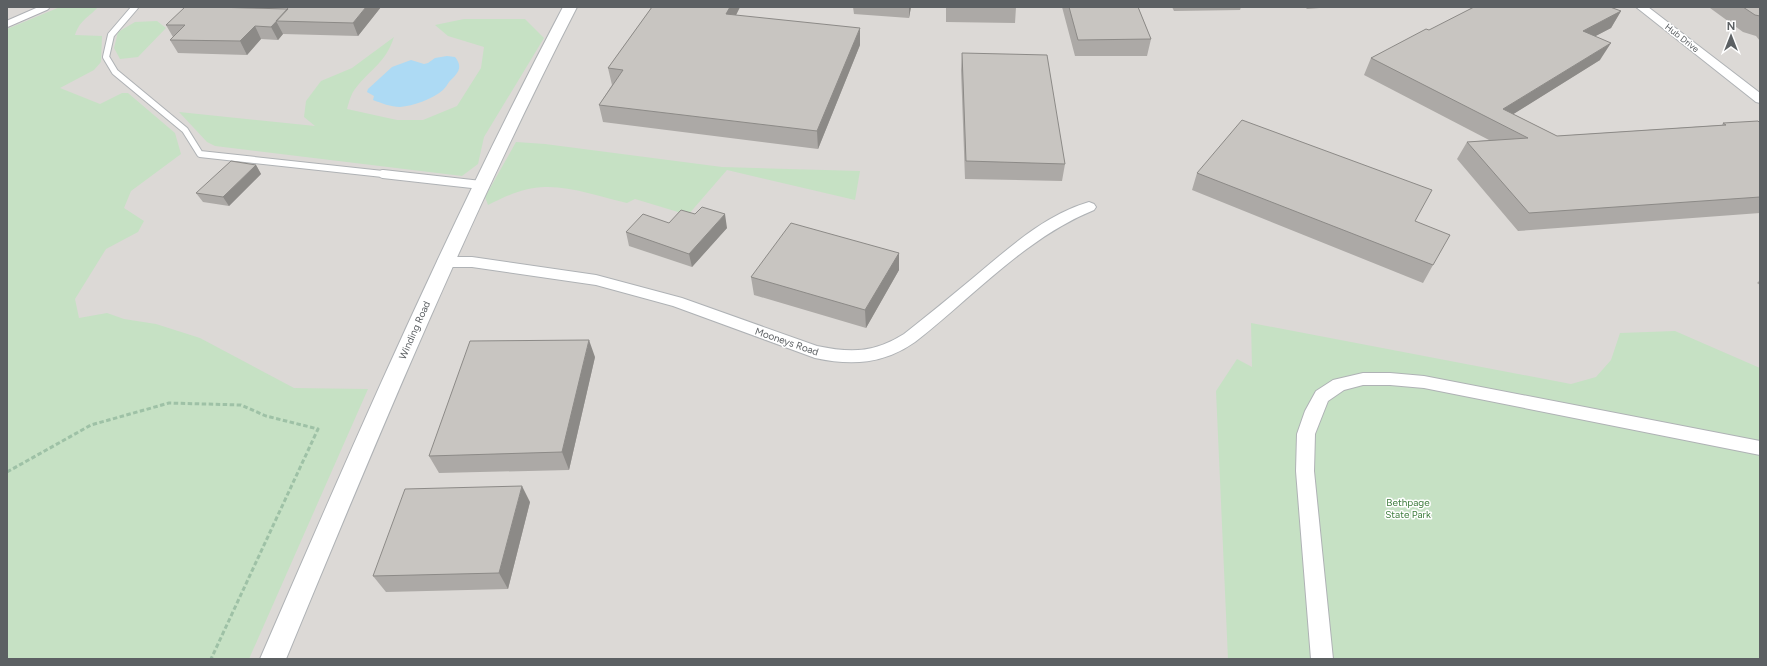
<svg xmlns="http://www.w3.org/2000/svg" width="1767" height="666" font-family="Figtree,sans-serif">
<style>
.industrial{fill:#dcd9d6}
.green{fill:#c6e1c4}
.water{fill:#addaf4}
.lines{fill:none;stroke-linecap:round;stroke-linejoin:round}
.service-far1-casing{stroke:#afb2b5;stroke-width:8}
.service-casing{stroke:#afb2b5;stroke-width:10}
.minor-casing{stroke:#afb2b5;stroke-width:2}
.tertiary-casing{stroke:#afb2b5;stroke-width:2}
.path{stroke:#9ec1a6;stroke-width:3;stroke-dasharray:4.5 2.5;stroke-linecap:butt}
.service-far1{stroke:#fff;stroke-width:6}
.service{stroke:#fff;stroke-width:8}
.minor{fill:#fff;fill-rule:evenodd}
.tertiary{fill:#fff;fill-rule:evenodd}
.wall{fill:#aca9a6}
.shaded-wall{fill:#8c8a87}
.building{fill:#c8c5c1;stroke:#8c8a87}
.labels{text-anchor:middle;stroke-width:3;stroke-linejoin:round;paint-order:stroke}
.far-street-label{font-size:9px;fill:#5c6063;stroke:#fff}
.street-label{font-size:10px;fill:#5c6063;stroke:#fff}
.park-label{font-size:10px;fill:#417e40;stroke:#fff}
</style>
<rect width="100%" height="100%" fill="#edeae4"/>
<path class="industrial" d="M 7,7 L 1760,7 L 1760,419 L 1259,659 L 7,659 Z"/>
<path class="green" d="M 60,7 L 98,7 C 88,18 80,20 75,35 L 102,36 L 101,62 L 94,70 L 60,88 L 100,104 L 122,93 L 128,93 L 175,133 L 181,154 L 131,191 L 124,208 L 144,221 L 138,232 L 106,249 L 75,299 L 79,318 L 107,313 L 124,319 L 156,324 L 200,338 L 294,388 L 368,389 L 249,659 L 7,659 L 7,29 Z
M 464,19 L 525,19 L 544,38 L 484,137 L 478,164 L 462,176 L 215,146 L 207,142 L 179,112 L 315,126 L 304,117 L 306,101 L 321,81 L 352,68 L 394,37 C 385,64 371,68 355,89 C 351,94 349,102 347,109 L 397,120 L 423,120 L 457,106 L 481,68 L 484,47 L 448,36 L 435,25 Z
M 157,21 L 166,28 L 138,57 L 120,59 L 114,48 L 118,32 L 135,22 Z
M 516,142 L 545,144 L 722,167 L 860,171 L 855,200 L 727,170 L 688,215 L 635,199 L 627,203 C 602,197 570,186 545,187 C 525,187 506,196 488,205 L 485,197 Z
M 1251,323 L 1571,384 L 1596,377 L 1611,360 L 1620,333 L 1675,331 L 1760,368 L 1760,659 L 1228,659 L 1216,391 L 1237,359 L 1252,367 Z"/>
<path class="water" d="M 447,56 L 455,57 C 464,68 457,74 449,82 C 447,85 445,88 443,90 C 433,99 413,106 400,107 C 391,107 381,103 373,100 L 374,96 L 367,92 L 368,89 L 392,67 L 411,60 L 424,64 L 428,63 L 435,58 Z"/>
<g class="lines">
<defs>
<path id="service-far1" d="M 135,7 L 111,35 L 106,57 L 115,72 L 185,130 L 200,154 L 392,175
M 7,24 L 46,7"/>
<path id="service" d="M 383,174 L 481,185"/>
<path id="minor" d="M 1636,7 L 1648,7 L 1760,93 L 1760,103 L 1756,102 Z
M 1089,202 L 1094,204 L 1096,207 L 1094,210 C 1025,238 973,297 915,342 C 884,364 852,366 815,358 L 673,306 L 596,285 L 472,267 L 444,267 L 439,266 L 437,262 L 439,258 L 444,257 L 472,257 L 596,275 L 682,298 L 817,346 C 851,353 874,353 904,334 C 927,316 950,297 973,278 C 1008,249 1044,215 1089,202 Z
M 1363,373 L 1390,373 L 1424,376 L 1760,441 L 1760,455 L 1424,388 L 1390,385 L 1363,385 L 1344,390 L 1328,401 L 1315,434 L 1314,471 L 1333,659 L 1311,659 L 1296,471 L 1297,434 L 1305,411 L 1316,391 L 1333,380 Z"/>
<path id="tertiary" d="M 563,7 L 577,7 C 468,219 377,439 286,659 L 260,659 C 355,439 451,219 563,7 Z"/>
</defs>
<use href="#service-far1" class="service-far1-casing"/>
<use href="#service" class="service-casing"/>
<use href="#minor" class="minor-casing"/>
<use href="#tertiary" class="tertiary-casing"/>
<path class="path" d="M 7,472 L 91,425 L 169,403 L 241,405 L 266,416 L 318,429 L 211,659"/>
<use href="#service-far1" class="service-far1"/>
<use href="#service" class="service"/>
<use href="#minor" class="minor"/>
<use href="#tertiary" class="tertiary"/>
</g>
<path class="wall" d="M 381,7 L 358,36 L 283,34 L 278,40 L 261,39 L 247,55 L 178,53 L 170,40 L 173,37 L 166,25 L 288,9 Z
M 652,7 L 740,7 L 736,15 L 860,45 L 818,149 L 603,122 L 599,105 L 612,85 L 608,68 Z
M 853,7 L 911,7 L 909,18 L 854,14 Z
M 946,7 L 1016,7 L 1015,23 L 946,22 Z
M 1062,7 L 1138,7 L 1151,39 L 1147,56 L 1075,56 Z
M 1172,7 L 1241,7 L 1240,10 L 1174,11 Z
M 1305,7 L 1332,7 L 1307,9 Z
M 1711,7 L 1760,7 L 1760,41 L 1756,36 L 1743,32 L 1710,8 Z
M 1621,11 L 1611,28 L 1595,36 L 1600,60 L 1513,114 L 1557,136 L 1722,125 L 1723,123 L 1760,123 L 1760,213 L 1518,231 L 1457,159 L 1467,142 L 1489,140 L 1364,75 L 1371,58 L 1429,30 Z
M 962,53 L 1065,164 L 1062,181 L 965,179 L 961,70 Z
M 256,165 L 261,174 L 229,206 L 203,202 L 196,193 Z
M 1197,173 L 1415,221 L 1433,265 L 1423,283 L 1192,190 Z
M 669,223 L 727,228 L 692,267 L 629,246 L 626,232 Z
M 899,253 L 899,270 L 866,328 L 754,295 L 751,277 Z
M 1760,280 L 1760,285 L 1757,283 Z
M 595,357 L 569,470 L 439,473 L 429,456 Z
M 530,502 L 508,589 L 386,592 L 373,576 Z"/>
<path class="shaded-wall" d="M 366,7 L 381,7 L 358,36 L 353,23 Z
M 730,7 L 740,7 L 728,31 L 726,14 Z
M 909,7 L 911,7 L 909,18 Z
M 1621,11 L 1611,28 L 1573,48 L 1583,31 Z
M 276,21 L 283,34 L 278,40 L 271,27 Z
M 255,26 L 261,39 L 247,55 L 240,41 Z
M 860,28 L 860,45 L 818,149 L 817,131 Z
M 1611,43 L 1600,60 L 1499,123 L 1503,109 Z
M 256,165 L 261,174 L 229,206 L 223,197 Z
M 725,214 L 727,228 L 692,267 L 689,254 Z
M 899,253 L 899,270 L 866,328 L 865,310 Z
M 589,340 L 595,357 L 569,470 L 562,452 Z
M 522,486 L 530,502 L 508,589 L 499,573 Z"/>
<path class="building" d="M 185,7 L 212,7 L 288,9 L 271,27 L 255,26 L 240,41 L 170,40 L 185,25 L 166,25 Z
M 289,7 L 366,7 L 353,23 L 276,21 Z
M 652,7 L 730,7 L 726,14 L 860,28 L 817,131 L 599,105 L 623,70 L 608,68 Z
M 1069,7 L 1138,7 L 1151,39 L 1078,40 Z
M 1474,7 L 1610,7 L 1621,11 L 1583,31 L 1611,43 L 1503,109 L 1557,136 L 1726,125 L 1723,123 L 1758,121 L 1760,123 L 1760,197 L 1529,213 L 1467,142 L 1528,138 L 1371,58 L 1426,29 L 1429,30 Z
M 1743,7 L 1760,7 L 1760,16 L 1755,15 Z
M 962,53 L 1047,55 L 1065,164 L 966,161 Z
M 1242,120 L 1432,190 L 1415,221 L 1450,235 L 1433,265 L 1197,173 Z
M 231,161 L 256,165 L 223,197 L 196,193 Z
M 702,207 L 725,214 L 689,254 L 626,232 L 643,214 L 669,223 L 681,210 L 695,214 Z
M 791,223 L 899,253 L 865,310 L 751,277 Z
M 589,340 L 562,452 L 429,456 L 470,341 Z
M 522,486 L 499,573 L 373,576 L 405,489 Z"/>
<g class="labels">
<g class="far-street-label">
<text transform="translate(1682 38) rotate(38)" y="3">Hub Drive</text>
</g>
<g class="street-label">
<text transform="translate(414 330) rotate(-66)" y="4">Winding Road</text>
<text transform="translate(787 341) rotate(19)" y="4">Mooneys Road</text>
</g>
<g class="park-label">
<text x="1408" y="506">Bethpage<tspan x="1408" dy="12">State Park</tspan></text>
</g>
</g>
<rect width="1767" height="666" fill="none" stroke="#5c6063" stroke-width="16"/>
<g transform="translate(1731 36)" stroke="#ffffff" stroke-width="3" paint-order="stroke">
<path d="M0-3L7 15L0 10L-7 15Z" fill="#5c6063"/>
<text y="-6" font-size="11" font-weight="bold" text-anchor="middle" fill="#5c6063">N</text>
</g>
</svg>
